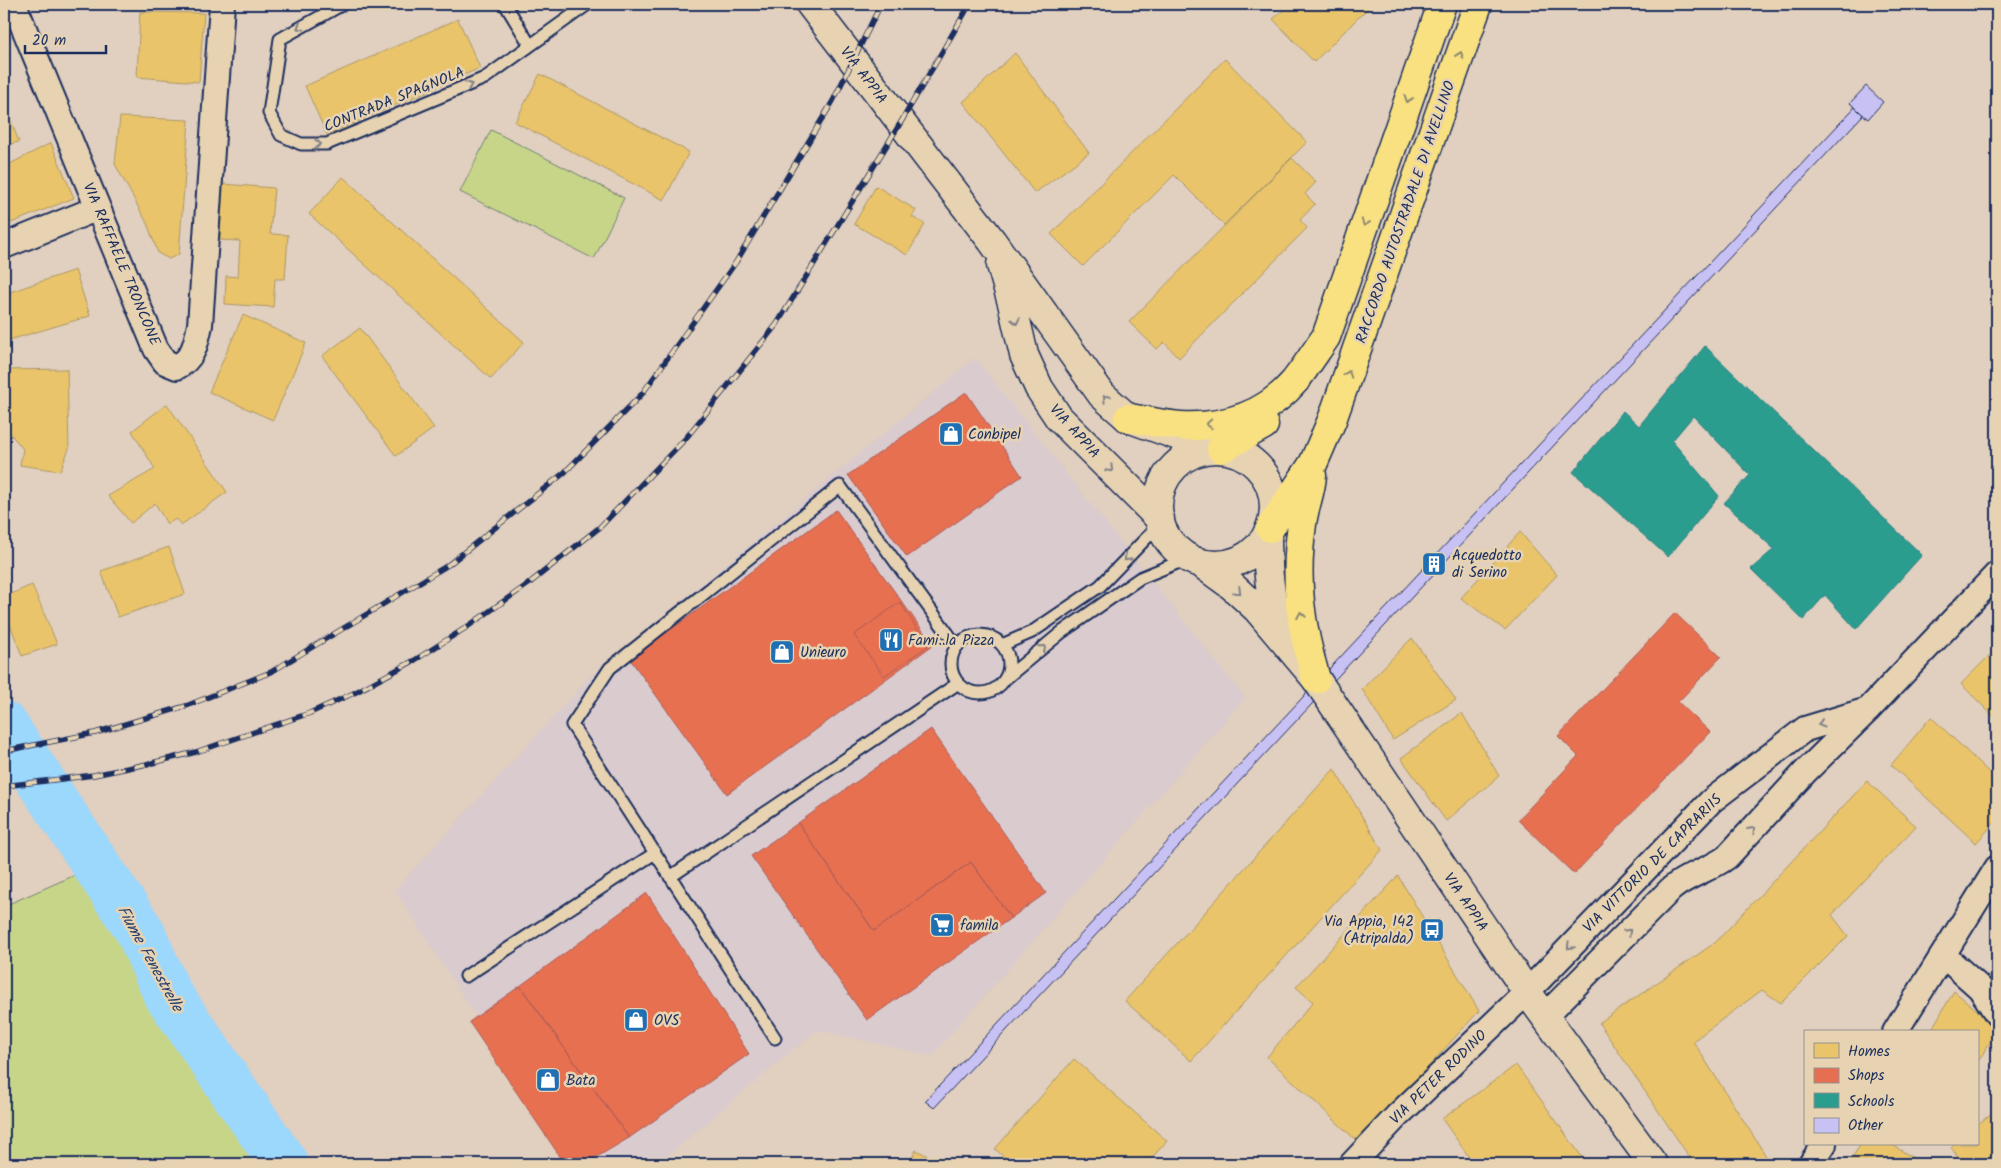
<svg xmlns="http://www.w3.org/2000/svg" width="2001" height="1168" font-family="Kalam,sans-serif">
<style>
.built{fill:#dacbcf}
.green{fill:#c7d589;stroke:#718274}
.homes{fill:#e9c46a;stroke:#ab9766}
.shops{fill:#e76f51;stroke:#aa5c55}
.schools{fill:#2a9d8f;stroke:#267c80}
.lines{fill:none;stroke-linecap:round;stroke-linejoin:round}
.river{stroke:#9cd7fc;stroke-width:49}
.building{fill:#c8c1f3;stroke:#1b2f5e}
.service-casing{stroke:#1b2f5e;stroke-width:15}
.minor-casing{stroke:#1b2f5e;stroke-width:28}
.tertiary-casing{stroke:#1b2f5e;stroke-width:31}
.motorway-casing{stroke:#1b2f5e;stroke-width:31}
.service{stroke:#e7d3b2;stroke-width:11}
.minor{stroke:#e7d3b2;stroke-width:24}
.tertiary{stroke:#e7d3b2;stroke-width:28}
.motorway{stroke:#f9e181;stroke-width:28}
.rail-casing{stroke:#1b2f5e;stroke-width:5.5}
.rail{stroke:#e7d3b2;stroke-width:4;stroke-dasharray:11;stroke-linecap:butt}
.oneway{stroke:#818188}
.oneway2{stroke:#8a8870}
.labels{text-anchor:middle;stroke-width:5;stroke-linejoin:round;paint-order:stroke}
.street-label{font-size:15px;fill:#1b2f5e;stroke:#e7d3b2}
.poi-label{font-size:15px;fill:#1b2f5e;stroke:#e7d3b2;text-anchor:start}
.water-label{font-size:16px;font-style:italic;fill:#28406e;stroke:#e7d3b2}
</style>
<rect width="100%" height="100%" fill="#e1cfbf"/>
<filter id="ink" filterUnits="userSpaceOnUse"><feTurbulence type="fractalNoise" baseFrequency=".02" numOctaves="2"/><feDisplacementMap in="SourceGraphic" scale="10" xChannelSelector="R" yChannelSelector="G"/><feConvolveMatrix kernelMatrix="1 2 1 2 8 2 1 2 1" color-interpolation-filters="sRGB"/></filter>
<g filter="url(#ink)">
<path class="built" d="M 975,358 L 1245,698 L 932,1056 L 817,1030 L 658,1164 L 571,1164 L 395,890 L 589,678 Z"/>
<path class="green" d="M 491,130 L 624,198 L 594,259 L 460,192 Z
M 96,866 L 140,931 L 167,993 L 284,1164 L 4,1164 L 4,906 Z"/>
<path class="homes" d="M 1290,4 L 1372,4 L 1314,62 L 1273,19 Z
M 140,12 L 204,13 L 199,82 L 137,77 Z
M 458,19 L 480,68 L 327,135 L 305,86 Z
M 1015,53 L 1089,153 L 1035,193 L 963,102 Z
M 1225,59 L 1307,142 L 1224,225 L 1174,175 L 1083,266 L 1051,234 Z
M 540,74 L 689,152 L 664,200 L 515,122 Z
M 8,114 L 19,142 L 5,145 L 7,153 L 4,154 L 4,116 Z
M 120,117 L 189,120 L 179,254 L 169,259 L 158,253 L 147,223 L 115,164 Z
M 51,143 L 74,198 L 6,225 L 4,220 L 4,188 L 7,187 L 4,179 L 4,167 Z
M 1292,158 L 1316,182 L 1305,194 L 1315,204 L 1300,220 L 1307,228 L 1179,358 L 1164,342 L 1157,349 L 1129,322 Z
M 343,177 L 524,342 L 491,379 L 309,214 Z
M 223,184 L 274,188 L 270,234 L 288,235 L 285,279 L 275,279 L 273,307 L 225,304 L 226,276 L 238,277 L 240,241 L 220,240 Z
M 876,186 L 916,210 L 912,217 L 925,224 L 907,255 L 854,224 Z
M 75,270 L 90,316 L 6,341 L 4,335 L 4,294 Z
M 243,315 L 306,343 L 273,420 L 209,392 Z
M 360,328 L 434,428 L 396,456 L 322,356 Z
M 67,369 L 69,449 L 60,471 L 20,465 L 23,449 L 4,426 L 4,370 Z
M 167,404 L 227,492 L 181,525 L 176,519 L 167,524 L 155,503 L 131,523 L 108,496 L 155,469 L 132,431 Z
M 1520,532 L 1557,575 L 1505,630 L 1461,598 Z
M 169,547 L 185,594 L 118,617 L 101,571 Z
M 32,585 L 57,644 L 22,656 L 4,608 L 4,597 Z
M 1412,638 L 1456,700 L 1393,740 L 1362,689 Z
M 1997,648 L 1997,720 L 1961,684 Z
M 1462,713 L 1499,776 L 1446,821 L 1401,758 Z
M 1931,717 L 1997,780 L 1997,820 L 1976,843 L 1891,765 Z
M 1334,769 L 1382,850 L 1191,1061 L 1125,1001 Z
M 1867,781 L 1916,826 L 1832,915 L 1848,936 L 1781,1003 L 1762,990 L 1693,1041 L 1771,1164 L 1694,1164 L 1599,1023 L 1716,942 Z
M 1398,876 L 1479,1011 L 1359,1143 L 1267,1057 L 1313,1002 L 1296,987 Z
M 1954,991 L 1997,1027 L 1997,1031 L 1977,1063 L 1977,1032 L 1930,1032 Z
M 1074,1059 L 1167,1141 L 1146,1164 L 1012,1164 L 995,1149 Z
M 1516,1065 L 1587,1164 L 1474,1164 L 1442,1119 Z
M 1997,1109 L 1997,1164 L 1962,1164 L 1951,1147 L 1954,1144 L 1977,1144 L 1977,1125 Z
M 1861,1144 L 1891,1144 L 1921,1163 L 1848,1164 Z
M 916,1150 L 944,1164 L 909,1164 Z"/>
<path class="shops" d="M 966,392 L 1022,476 L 907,557 L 848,475 Z
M 836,510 L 933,645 L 727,794 L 630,659 Z
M 900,602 L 928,646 L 884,676 L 854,635 Z
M 1675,613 L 1721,657 L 1678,702 L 1710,732 L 1574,874 L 1518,820 L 1578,756 L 1558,736 Z
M 931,729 L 1046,893 L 1011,918 L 971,862 L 874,931 L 798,823 Z
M 798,823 L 874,931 L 971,862 L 1011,918 L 867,1020 L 751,856 Z
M 647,893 L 749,1054 L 629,1138 L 520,986 Z
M 520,986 L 629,1138 L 585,1164 L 565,1164 L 469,1022 Z"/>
<path class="schools" d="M 1705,346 L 1922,555 L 1856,629 L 1825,595 L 1803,620 L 1751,569 L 1774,549 L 1724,503 L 1750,475 L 1693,416 L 1672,441 L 1719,496 L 1668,557 L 1573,472 L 1623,411 L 1639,426 Z"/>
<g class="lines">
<path class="river" d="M 4,726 L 140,931 L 167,993 L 284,1164"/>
</g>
<path class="building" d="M 1866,86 L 1883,102 L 1868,119 L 1850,103 Z
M 1855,107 L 1863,115 L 934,1108 L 925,1101 Z"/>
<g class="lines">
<defs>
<path id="service" d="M 343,4 L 280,39 L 269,113 L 281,135 L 301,144 L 327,144 L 485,78 L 588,4
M 505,4 L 530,45
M951 664a29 29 0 1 1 58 0a29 29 0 1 1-58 0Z
M 1002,645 L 1032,632 L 1100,586 L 1161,523
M 1005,679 L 1062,632 L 1140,578 L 1189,558
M 670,877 L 957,684
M 466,976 L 655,853
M 775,1038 L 572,725 L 610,668 L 840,486 L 957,646"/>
<path id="minor" d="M 14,4 L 156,349 L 165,362 L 177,367 C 194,358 196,343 200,325 L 222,4
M 4,246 L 98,208
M 1943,955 L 1980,988 L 1997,1014
M 1545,1016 L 1671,889 C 1688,874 1710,870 1727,857 L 1805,772 L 1868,710 L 1997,574
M 1895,1032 L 1997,868
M 1352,1164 L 1397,1116 L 1527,992 L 1711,801 L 1805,729 L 1868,710
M 1811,1164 L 1824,1144"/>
<path id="tertiary" d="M 810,4 L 992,241 L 1102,395 L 1128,418 L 1212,448
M 1001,265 L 1012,303 L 1024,355 L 1039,388 L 1059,418 L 1160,519
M1158 507a58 58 0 1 1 116 0a58 58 0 1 1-116 0Z
M 1267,534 C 1267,571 1270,597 1280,632
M 1199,562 L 1232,586 L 1257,609 L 1316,679 L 1527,992 L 1653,1164"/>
<path id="motorway" d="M 1128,418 C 1145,420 1164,425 1181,426 C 1225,428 1266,415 1295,381 C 1306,367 1316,351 1326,337 L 1442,4
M 1221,449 L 1264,425
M 1312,475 C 1311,492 1304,507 1302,524 C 1294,580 1300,625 1316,679
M 1270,528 L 1313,464 L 1332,420 L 1478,4"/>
</defs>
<use href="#service" class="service-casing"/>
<use href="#minor" class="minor-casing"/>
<use href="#tertiary" class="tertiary-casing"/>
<use href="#motorway" class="motorway-casing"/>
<use href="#service" class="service"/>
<use href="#minor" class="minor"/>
<use href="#tertiary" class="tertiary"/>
<use href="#motorway" class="motorway"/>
<defs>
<path id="rail" d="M 4,751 L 95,733 L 186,706 L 271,672 L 448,565 L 564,473 L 642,394 L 736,262 L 833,101 L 881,4
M 4,786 L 94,775 L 152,763 L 196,752 L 310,713 L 356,692 L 415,660 L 467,627 L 527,585 L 600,527 L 686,438 L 777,324 L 901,122 L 970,4"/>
</defs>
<use href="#rail" class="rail-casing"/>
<use href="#rail" class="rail"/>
</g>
<defs><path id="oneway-chevron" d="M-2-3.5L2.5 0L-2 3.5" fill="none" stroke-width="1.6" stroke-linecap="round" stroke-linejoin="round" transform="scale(1.25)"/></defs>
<g class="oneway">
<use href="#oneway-chevron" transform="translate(300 27) rotate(151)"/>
<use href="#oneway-chevron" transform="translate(469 85) rotate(-23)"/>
<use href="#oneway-chevron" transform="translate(318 144) rotate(-1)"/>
<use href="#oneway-chevron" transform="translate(1016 321) rotate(78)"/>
<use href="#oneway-chevron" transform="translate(1106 398) rotate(-134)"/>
<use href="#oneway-chevron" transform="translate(1110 469) rotate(45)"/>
<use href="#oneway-chevron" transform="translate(1127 558) rotate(133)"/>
<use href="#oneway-chevron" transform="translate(1238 591) rotate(43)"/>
<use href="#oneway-chevron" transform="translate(1043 648) rotate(-40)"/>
<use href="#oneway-chevron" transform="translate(1821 724) rotate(163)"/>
<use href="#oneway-chevron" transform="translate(1752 830) rotate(-48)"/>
<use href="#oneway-chevron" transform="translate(1628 932) rotate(-45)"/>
<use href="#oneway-chevron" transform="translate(1570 946) rotate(134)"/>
</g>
<g class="oneway2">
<use href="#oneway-chevron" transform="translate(1460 55) rotate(-71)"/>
<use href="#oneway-chevron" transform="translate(1408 99) rotate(109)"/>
<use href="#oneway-chevron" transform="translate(1365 223) rotate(109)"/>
<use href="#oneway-chevron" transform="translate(1348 374) rotate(-71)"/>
<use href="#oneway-chevron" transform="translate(1209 424) rotate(177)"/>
<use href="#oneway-chevron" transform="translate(1301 615) rotate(-99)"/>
</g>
</g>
<defs>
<symbol id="shop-square" viewBox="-11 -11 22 22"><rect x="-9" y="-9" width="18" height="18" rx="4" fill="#1f6fb2" stroke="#e7d3b2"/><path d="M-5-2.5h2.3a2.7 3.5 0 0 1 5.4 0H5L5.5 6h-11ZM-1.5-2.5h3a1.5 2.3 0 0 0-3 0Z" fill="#fff"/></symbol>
<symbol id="building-square" viewBox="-11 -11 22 22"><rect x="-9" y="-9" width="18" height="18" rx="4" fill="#1f6fb2" stroke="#e7d3b2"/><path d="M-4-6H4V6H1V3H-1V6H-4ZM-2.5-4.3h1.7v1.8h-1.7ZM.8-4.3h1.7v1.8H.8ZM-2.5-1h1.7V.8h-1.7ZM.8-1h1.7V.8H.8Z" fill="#fff"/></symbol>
<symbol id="restaurant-square" viewBox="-11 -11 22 22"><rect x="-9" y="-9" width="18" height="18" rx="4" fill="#1f6fb2" stroke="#e7d3b2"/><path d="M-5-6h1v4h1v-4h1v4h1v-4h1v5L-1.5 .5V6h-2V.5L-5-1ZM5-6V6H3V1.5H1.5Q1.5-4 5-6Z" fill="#fff"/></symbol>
<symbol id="supermarket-square" viewBox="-11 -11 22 22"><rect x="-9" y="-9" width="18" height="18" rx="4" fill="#1f6fb2" stroke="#e7d3b2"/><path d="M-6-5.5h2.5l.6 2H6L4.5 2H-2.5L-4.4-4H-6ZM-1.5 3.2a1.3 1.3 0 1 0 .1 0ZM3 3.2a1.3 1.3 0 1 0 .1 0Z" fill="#fff"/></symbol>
<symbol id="bus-square" viewBox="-11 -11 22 22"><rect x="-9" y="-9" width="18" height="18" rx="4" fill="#1f6fb2" stroke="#e7d3b2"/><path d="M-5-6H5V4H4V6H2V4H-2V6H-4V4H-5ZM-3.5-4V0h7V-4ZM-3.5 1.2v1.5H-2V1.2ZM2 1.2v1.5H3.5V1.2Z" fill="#fff"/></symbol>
</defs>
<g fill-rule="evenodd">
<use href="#shop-square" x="937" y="420" width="28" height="28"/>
<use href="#building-square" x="1420" y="550" width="28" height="28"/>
<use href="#restaurant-square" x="877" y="626" width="28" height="28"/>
<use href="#shop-square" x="768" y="638" width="28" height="28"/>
<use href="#supermarket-square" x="928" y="911" width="28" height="28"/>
<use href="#bus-square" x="1418" y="916" width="28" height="28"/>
<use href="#shop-square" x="622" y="1006" width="28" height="28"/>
<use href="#shop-square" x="534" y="1066" width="28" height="28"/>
</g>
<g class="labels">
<g class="street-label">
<text transform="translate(864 75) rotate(53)" y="5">VIA APPIA</text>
<text transform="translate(394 99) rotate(-22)" y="5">CONTRADA SPAGNOLA</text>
<text transform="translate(1405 212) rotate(-71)" y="5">RACCORDO AUTOSTRADALE DI AVELLINO</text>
<text transform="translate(122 264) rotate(67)" y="5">VIA RAFFAELE TRONCONE</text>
<text transform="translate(1075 431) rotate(48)" y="5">VIA APPIA</text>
<text transform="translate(1652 863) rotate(-45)" y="5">VIA VITTORIO DE CAPRARIIS</text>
<text transform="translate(1466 902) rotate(56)" y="5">VIA APPIA</text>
<text transform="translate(1438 1077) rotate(-44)" y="5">VIA PETER RODINO</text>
</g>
<g class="poi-label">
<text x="968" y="439">Conbipel</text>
<text x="1452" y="560">Acquedotto<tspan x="1452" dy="17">di Serino</tspan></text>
<text x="908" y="645">Fami..la Pizza</text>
<text x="800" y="657">Unieuro</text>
<text x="1414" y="926" text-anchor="end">Via Appia, 142<tspan x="1414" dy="17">(Atripalda)</tspan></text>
<text x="960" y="930">famila</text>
<text x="654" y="1025">OVS</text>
<text x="566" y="1085">Bata</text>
</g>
<g class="water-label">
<text transform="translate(151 958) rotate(61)" y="6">Fiume Fenestrelle</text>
</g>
</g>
<rect width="2001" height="1168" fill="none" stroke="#e7d3b2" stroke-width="20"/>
<rect x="10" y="10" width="1981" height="1148" fill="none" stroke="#1b2f5e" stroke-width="2" filter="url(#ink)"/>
<rect x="1804" y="1030" width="175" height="115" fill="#e7d3b2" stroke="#959190"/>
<rect x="1814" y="1043" width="25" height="15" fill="#e9c46a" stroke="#959190"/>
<text x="1848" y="1056" font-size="15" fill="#1b2f5e">Homes</text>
<rect x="1814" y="1068" width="25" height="15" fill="#e76f51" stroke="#959190"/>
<text x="1848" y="1080" font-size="15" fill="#1b2f5e">Shops</text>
<rect x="1814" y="1093" width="25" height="15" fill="#2a9d8f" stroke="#959190"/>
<text x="1848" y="1106" font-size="15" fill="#1b2f5e">Schools</text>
<rect x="1814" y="1118" width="25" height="15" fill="#c8c1f3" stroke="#959190"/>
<text x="1848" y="1130" font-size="15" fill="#1b2f5e">Other</text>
<path d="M25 45v8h81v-8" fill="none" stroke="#1b2f5e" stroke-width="2.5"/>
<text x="32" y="45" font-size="15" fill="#1b2f5e" stroke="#e7d3b2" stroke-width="4" paint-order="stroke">20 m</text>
</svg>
